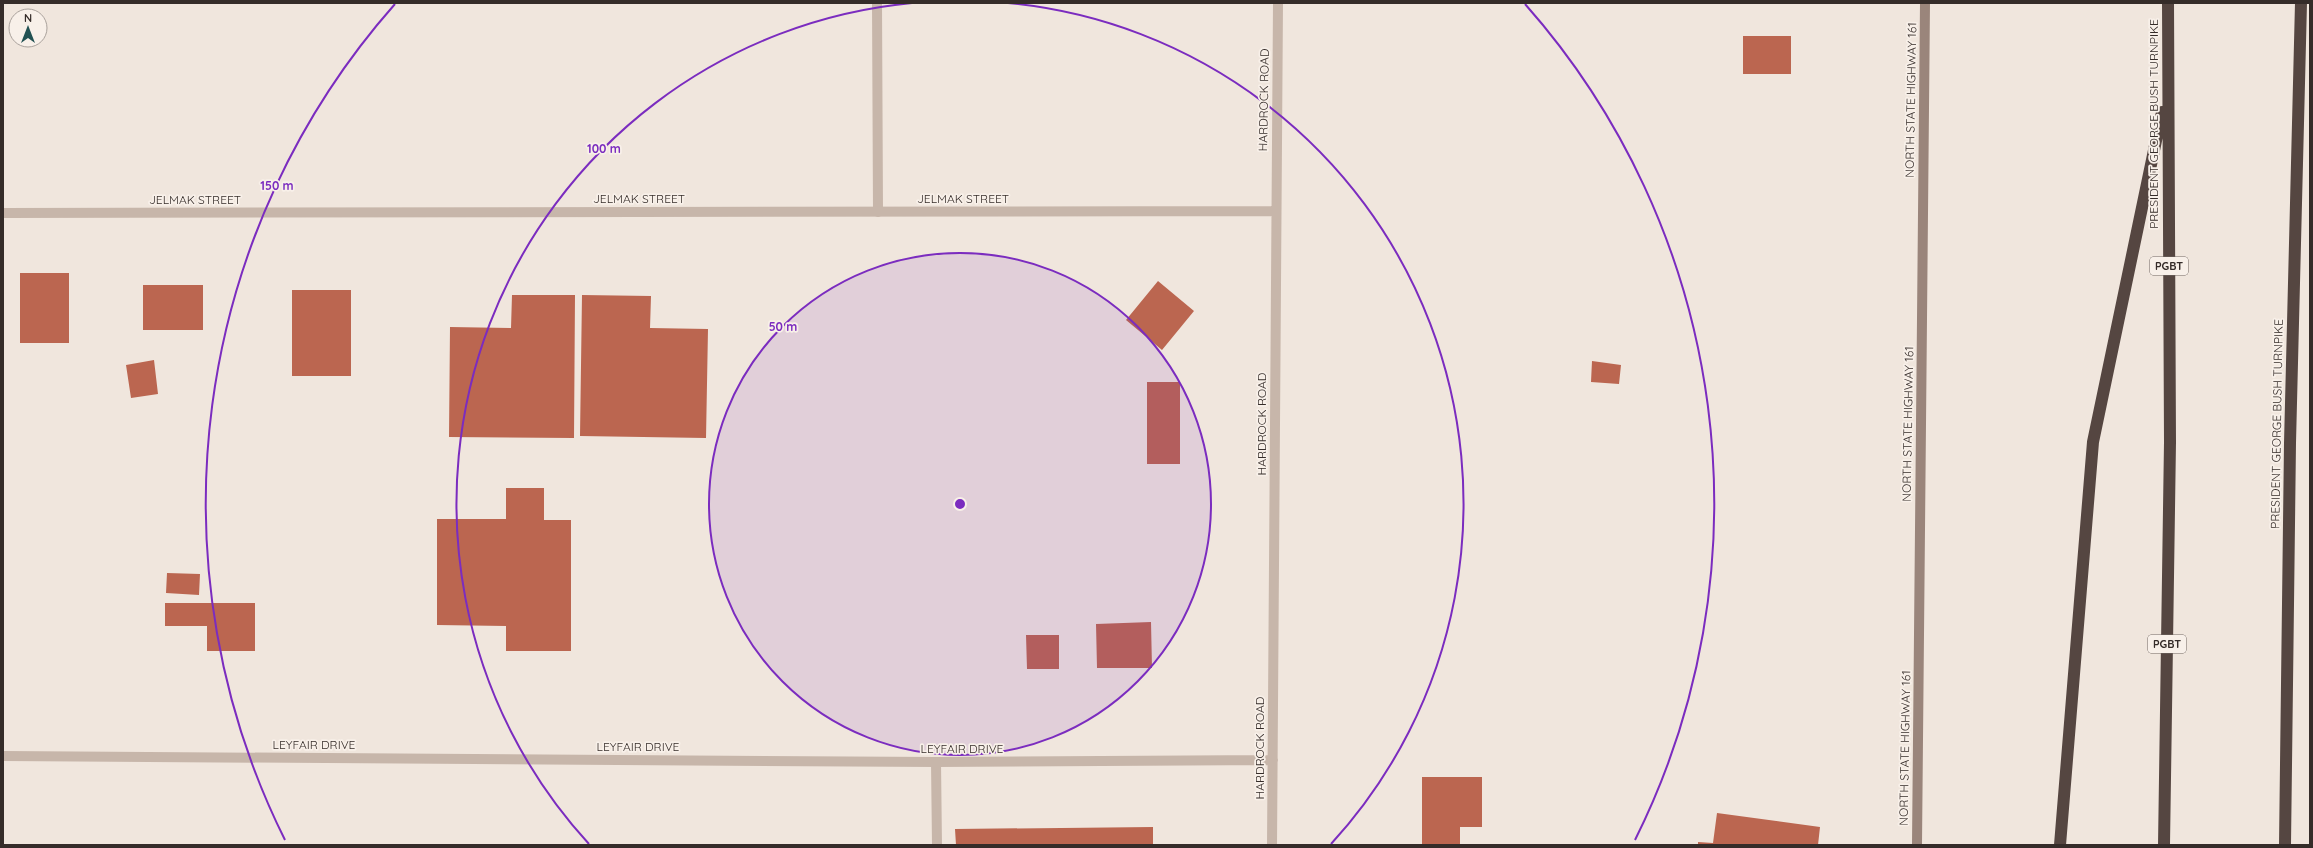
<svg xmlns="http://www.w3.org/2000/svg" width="2313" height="848" font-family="Quicksand,sans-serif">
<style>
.building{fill:#bb6650}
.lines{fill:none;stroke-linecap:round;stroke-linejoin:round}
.service{stroke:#c7b6aa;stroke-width:10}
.minor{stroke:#c7b6aa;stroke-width:10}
.secondary{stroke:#9a857b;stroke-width:10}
.motorway{stroke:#554641;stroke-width:12}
.ring{fill:none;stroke:#7b2cbf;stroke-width:2}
.labels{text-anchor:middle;stroke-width:3.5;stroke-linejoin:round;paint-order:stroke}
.shield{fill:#f8f0e9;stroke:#706763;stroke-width:1}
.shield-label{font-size:11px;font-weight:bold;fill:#352c29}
.street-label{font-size:12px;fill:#352c29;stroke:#f8f0e9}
.centre{fill:#7b2cbf;stroke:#f8f0e9;stroke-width:2}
.ring-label{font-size:12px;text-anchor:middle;font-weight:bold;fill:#7b2cbf;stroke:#f8f0e9;stroke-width:3.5;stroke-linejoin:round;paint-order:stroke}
</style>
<rect width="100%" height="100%" fill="#f0e6dd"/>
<path class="building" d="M 1743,36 L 1791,36 L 1791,74 L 1743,74 Z
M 20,273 L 69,273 L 69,343 L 20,343 Z
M 1158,281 L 1194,311 L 1162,350 L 1126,320 Z
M 143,285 L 203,285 L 203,330 L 143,330 Z
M 292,290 L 351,290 L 351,376 L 292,376 Z
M 512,295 L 575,295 L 574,438 L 449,437 L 450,327 L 511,328 Z
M 582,295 L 651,296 L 650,328 L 708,329 L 706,438 L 580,436 Z
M 154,360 L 158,394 L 131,398 L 126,365 Z
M 1592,361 L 1621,365 L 1619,384 L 1591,382 Z
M 1147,382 L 1180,382 L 1180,464 L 1147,464 Z
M 506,488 L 544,488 L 544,520 L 571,520 L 571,651 L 506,651 L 506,626 L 437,625 L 437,519 L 506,519 Z
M 167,573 L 200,574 L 199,595 L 166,593 Z
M 165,603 L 255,603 L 255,651 L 207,651 L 207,626 L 165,626 Z
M 1151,622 L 1152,668 L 1097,668 L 1096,624 Z
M 1026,635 L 1059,635 L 1059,669 L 1027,669 Z
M 1422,777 L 1482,777 L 1482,827 L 1460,827 L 1460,845 L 1422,845 Z
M 1717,813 L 1820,827 L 1818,845 L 1698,845 L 1698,842 L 1713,843 Z
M 1153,827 L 1153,845 L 956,845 L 955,829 Z"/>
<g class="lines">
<path class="service" d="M 877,3 L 878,212
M 936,762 L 937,845"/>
<path class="minor" d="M 3,213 L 1276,211
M 3,756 L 936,762 L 1273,760
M 1272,845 L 1278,3"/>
<path class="secondary" d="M 1917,845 L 1925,3"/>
<path class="motorway" d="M 2060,845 L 2093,442 L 2162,112
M 2164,845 L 2170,442 L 2168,3
M 2285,845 L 2290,443 L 2301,3"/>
</g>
<circle cx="960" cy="504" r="251" fill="#7b2cbf" fill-opacity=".12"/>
<g class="ring">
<circle cx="960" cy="504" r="251"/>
<path d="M589 844A503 503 0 0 1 912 3M1008 3A503 503 0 0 1 1331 844"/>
<path d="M285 840A754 754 0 0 1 395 4M1525 4A754 754 0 0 1 1635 840"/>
</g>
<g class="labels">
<g class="shield">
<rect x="2150" y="257" width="38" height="18" rx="3"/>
<rect x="2148" y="635" width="38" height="18" rx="3"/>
</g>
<g class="shield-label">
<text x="2169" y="270">PGBT</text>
<text x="2167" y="648">PGBT</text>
</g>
<g class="street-label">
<text transform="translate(1264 100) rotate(-89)" y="4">HARDROCK ROAD</text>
<text transform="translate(1911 100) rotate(-89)" y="4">NORTH STATE HIGHWAY 161</text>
<text transform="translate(2154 124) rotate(-90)" y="4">PRESIDENT GEORGE BUSH TURNPIKE</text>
<text x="639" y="203">JELMAK STREET</text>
<text x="963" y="203">JELMAK STREET</text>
<text x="195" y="204">JELMAK STREET</text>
<text transform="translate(1262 424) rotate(-90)" y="4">HARDROCK ROAD</text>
<text transform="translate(1908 424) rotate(-89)" y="4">NORTH STATE HIGHWAY 161</text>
<text transform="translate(2277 424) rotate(-89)" y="4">PRESIDENT GEORGE BUSH TURNPIKE</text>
<text x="314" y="749">LEYFAIR DRIVE</text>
<text x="638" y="751">LEYFAIR DRIVE</text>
<text transform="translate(1260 748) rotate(-90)" y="4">HARDROCK ROAD</text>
<text transform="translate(1905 748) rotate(-89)" y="4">NORTH STATE HIGHWAY 161</text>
<text x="962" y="753">LEYFAIR DRIVE</text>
</g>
</g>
<circle cx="960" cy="504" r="6" class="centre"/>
<g class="ring-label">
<text x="604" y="153">100 m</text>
<text x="277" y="190">150 m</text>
<text x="783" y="331">50 m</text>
</g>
<rect width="2313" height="848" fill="none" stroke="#352c29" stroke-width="8"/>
<g transform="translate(28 28)"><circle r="19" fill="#f8f0e9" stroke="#aaa29c"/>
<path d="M0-3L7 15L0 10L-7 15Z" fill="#225152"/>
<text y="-6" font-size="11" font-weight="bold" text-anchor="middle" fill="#352c29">N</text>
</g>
</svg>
